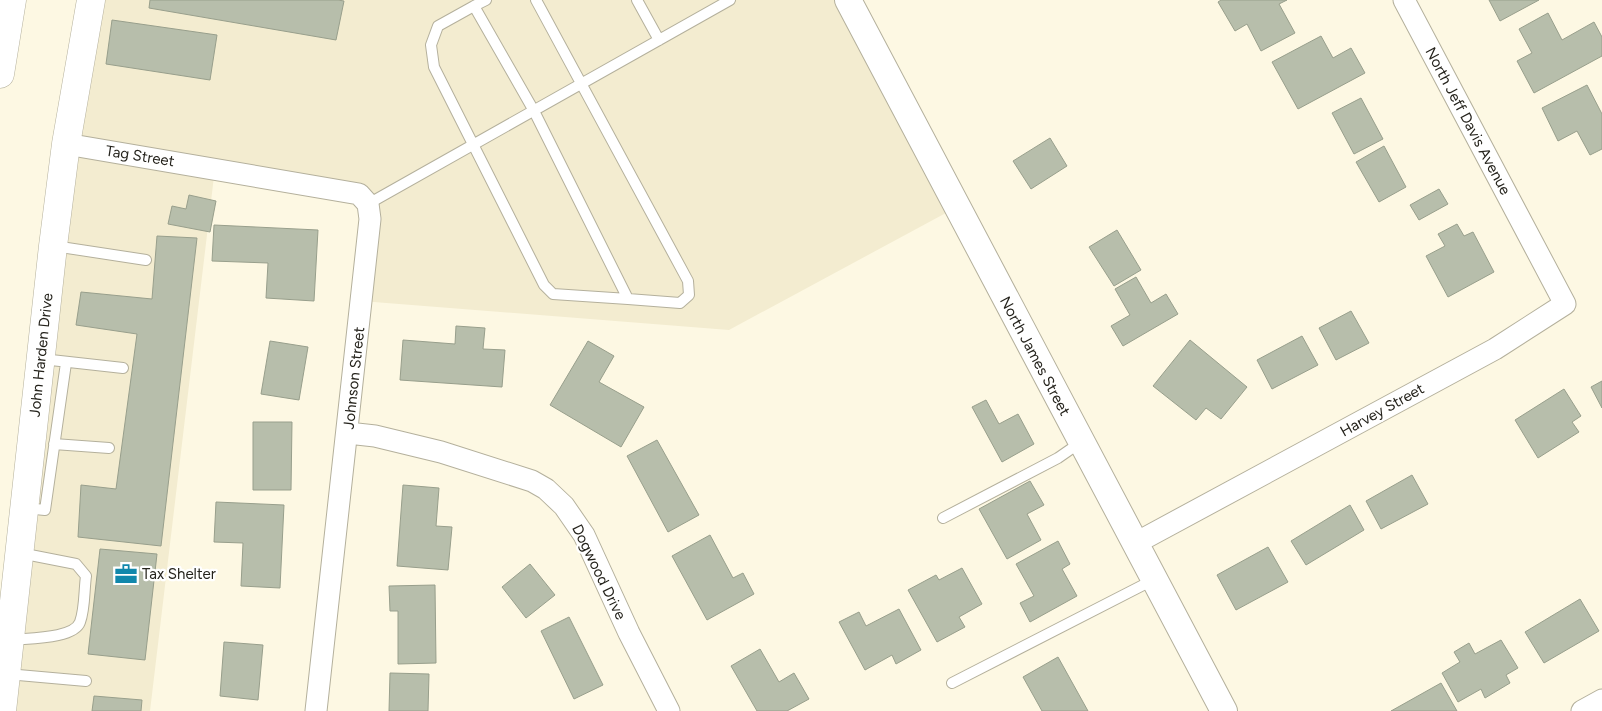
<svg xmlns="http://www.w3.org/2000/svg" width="1602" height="711" font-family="Figtree,sans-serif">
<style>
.built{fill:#f3ecd0}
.building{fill:#b7beab;stroke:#989f8c}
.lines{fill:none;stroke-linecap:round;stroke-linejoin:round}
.service-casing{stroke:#b4b09c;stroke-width:12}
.minor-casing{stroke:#b4b09c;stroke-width:23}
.tertiary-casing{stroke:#b4b09c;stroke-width:28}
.secondary-casing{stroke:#b4b09c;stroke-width:29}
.motorway-casing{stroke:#b4b09c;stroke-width:29}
.service{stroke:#fff;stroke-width:10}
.minor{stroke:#fff;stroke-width:21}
.tertiary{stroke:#fff;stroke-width:26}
.secondary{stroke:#fff;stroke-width:28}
.motorway{stroke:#fff;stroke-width:28}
.labels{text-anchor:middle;stroke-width:4.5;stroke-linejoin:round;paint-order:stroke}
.street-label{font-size:15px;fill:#25231c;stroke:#fff}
.poi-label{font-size:15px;fill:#25231c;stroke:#fff;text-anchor:start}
</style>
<rect width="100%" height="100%" fill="#fdf8e3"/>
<path class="built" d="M 91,0 L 848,0 L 957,207 L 729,330 L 361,301 L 368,204 L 215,168 L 150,711 L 2,711 Z"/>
<path class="building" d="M 150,0 L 338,0 L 344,1 L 336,40 L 149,8 Z
M 1221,0 L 1287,0 L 1279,4 L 1295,33 L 1261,51 L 1247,24 L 1235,31 L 1218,2 Z
M 1489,0 L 1539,0 L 1500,21 Z
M 1548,13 L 1562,40 L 1594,22 L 1602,37 L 1602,56 L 1534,93 L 1517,61 L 1532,53 L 1519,29 Z
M 112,20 L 217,35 L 210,80 L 106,64 Z
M 1321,36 L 1333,58 L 1351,48 L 1365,73 L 1298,109 L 1272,62 Z
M 1587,85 L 1602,114 L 1602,149 L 1590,155 L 1577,131 L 1558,141 L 1542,108 Z
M 1361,98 L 1383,139 L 1354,154 L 1332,113 Z
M 1050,138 L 1067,166 L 1031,189 L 1013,161 Z
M 1384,146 L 1406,187 L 1379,202 L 1356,162 Z
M 1439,189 L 1448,204 L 1419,220 L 1410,205 Z
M 189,195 L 216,201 L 210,232 L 168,224 L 172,206 L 186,209 Z
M 1457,224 L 1464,236 L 1473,232 L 1494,272 L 1448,297 L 1426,256 L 1445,246 L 1438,234 Z
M 214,225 L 318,230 L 314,301 L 266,298 L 268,263 L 212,261 Z
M 1117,230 L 1141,270 L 1114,286 L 1089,247 Z
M 157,236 L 197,238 L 161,546 L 78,537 L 81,485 L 116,489 L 137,334 L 76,325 L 81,292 L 152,299 Z
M 1136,277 L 1151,303 L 1166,294 L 1178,314 L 1123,346 L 1111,326 L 1130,315 L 1115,289 Z
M 1351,311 L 1369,343 L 1336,360 L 1319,328 Z
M 456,326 L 485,328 L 483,349 L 505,350 L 502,387 L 400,380 L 403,340 L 455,344 Z
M 1302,336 L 1318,365 L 1272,389 L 1257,360 Z
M 1190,340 L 1247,387 L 1221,419 L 1206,408 L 1196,420 L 1153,386 Z
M 270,341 L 308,347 L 299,400 L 261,394 Z
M 588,341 L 614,356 L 599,382 L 644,407 L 621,447 L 550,405 Z
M 1602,381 L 1602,408 L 1591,387 Z
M 1564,389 L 1581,416 L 1572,422 L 1579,432 L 1538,458 L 1515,420 Z
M 986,400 L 999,424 L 1018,414 L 1034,444 L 1002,462 L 972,407 Z
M 253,422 L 292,422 L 291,490 L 253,490 Z
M 657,440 L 699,515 L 668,532 L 627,456 Z
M 1412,475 L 1428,504 L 1381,529 L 1366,501 Z
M 1030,481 L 1044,505 L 1027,514 L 1041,540 L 1007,559 L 979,509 Z
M 403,485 L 439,488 L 436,526 L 452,527 L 448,570 L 397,566 Z
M 216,502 L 284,505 L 280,588 L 241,586 L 243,543 L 214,542 Z
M 1350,505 L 1364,530 L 1306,565 L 1291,541 Z
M 710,535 L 733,578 L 743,573 L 754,594 L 707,620 L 672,556 Z
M 1058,541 L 1070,564 L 1062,569 L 1077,596 L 1030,622 L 1020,603 L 1034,596 L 1016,564 Z
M 1268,547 L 1288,582 L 1236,610 L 1217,575 Z
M 100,549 L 157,554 L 145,660 L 88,654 Z
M 530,564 L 555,595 L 526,618 L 502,587 Z
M 962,568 L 982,604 L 959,617 L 965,627 L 937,642 L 908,590 L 936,575 L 939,580 Z
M 435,585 L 436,663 L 398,664 L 398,611 L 390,611 L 389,586 Z
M 1580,599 L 1599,631 L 1544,663 L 1525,632 Z
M 899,609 L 921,650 L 896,664 L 892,655 L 865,670 L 839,622 L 859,612 L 866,626 Z
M 569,617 L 603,685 L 574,699 L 541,631 Z
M 1501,640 L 1518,668 L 1506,675 L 1510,683 L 1485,698 L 1481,689 L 1458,702 L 1442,673 L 1460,662 L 1454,652 L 1469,643 L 1475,654 Z
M 224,642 L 263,645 L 258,700 L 220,696 Z
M 760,649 L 779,682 L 794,673 L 809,699 L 787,711 L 757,711 L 731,666 Z
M 1058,657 L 1088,711 L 1042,711 L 1023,677 Z
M 390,673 L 429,674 L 428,711 L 389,711 Z
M 1441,683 L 1457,711 L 1391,711 Z
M 94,696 L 142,700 L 141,711 L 92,711 Z"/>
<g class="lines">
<defs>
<path id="service" d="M 536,0 L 688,281 L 689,295 L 680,303 L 628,299
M 637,0 L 659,40
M 474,6 L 534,111 L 628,299 L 553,294 L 544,285 L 434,67 L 431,45 L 438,26 Z
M 474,6 L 486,0
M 368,204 L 730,0
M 54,246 L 146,260
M 42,359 L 123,368
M 54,444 L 109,448
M 25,508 L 45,510 L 66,363
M 943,518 L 1058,458 L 1081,442
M 12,640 C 28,638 74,639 80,622 C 85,609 84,590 86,576 L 76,564 L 20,553
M 7,674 L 86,681
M 952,683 L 1153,580"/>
<path id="minor" d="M 66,144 L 359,194 L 368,204 L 370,219 L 316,711
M 348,433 L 375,436 L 441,452 L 532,481 L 546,489 L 564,506 L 584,535 L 629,633 L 669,711
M 1134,544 L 1495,349 L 1565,304 L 1404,0
M 1582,711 L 1602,700"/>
<path id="tertiary" d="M 848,0 L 1224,711"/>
<path id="secondary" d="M 2,711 L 53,246 L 66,144 L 91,0"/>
<path id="motorway" d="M 0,74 L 12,0"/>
</defs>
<use href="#service" class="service-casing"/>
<use href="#minor" class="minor-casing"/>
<use href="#tertiary" class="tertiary-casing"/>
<use href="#secondary" class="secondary-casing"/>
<use href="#motorway" class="motorway-casing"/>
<use href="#service" class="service"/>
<use href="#minor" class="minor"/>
<use href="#tertiary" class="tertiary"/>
<use href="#secondary" class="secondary"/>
<use href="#motorway" class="motorway"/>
</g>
<defs>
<symbol id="office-bare" viewBox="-9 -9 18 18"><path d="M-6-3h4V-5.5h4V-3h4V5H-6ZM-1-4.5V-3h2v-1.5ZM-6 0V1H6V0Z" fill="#1187ab" stroke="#fff" stroke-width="2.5" paint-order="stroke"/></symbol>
</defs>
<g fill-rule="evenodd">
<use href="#office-bare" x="110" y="558" width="32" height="32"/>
</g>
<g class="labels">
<g class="street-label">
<text transform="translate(1468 121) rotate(62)" y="5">North Jeff Davis Avenue</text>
<text transform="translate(140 156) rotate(9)" y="5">Tag Street</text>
<text transform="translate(41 355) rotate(-84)" y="5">John Harden Drive</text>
<text transform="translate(1035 356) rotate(62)" y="5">North James Street</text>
<text transform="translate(354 378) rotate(-84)" y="5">Johnson Street</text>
<text transform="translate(1382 410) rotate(-29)" y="5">Harvey Street</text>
<text transform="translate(599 572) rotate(64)" y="5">Dogwood Drive</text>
</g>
<g class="poi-label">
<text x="142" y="579">Tax Shelter</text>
</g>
</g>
</svg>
